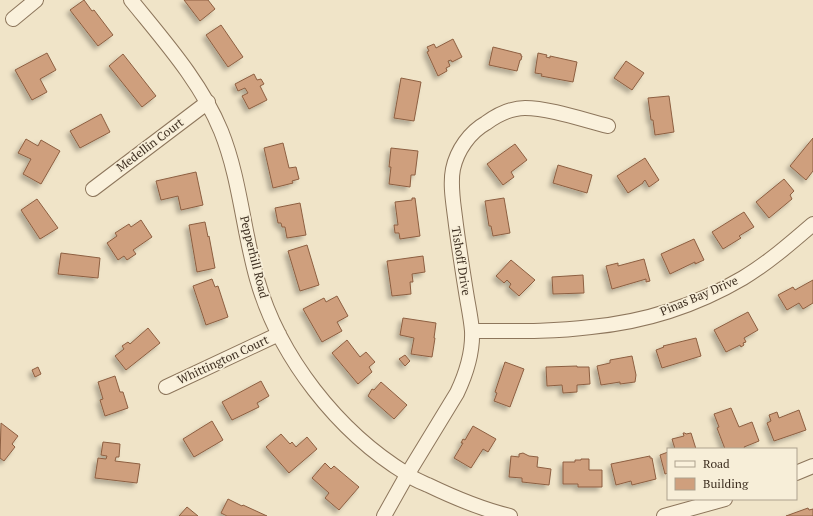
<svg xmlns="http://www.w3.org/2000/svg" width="813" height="516" font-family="'PT Serif',serif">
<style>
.building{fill:#cf9f7d;stroke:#8d5f41;filter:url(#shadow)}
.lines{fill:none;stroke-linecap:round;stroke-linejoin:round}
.street-casing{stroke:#8d765c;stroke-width:16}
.street{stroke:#faf1dc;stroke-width:14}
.labels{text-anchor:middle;stroke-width:3.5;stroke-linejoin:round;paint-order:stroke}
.street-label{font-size:12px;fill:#3d2e20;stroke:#f7eed8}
</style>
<defs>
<filter id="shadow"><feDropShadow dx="-3.5" dy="3.5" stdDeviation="2" flood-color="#0004"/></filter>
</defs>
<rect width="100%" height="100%" fill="#f0e4c8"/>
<path class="building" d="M 84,0 L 92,11 L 94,10 L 113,35 L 98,46 L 70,10 Z
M 184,0 L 208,0 L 215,9 L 200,21 Z
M 221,25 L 243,57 L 228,67 L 206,35 Z
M 453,39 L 462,57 L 452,62 L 451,60 L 448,61 L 450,66 L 446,68 L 447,71 L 438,76 L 427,52 L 429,51 L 427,47 L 434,44 L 436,48 Z
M 493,47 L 521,54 L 521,56 L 522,56 L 521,60 L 520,60 L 517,71 L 489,65 Z
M 47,53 L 56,70 L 40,79 L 47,92 L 32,100 L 15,70 Z
M 538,53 L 547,55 L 546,57 L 550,58 L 550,56 L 577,62 L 573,82 L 541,76 L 542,74 L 535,73 Z
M 123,54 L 156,96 L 142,107 L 109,66 Z
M 626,61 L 644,73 L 632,90 L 614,78 Z
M 254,74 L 257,80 L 261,79 L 264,84 L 260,86 L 267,100 L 249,109 L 242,96 L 248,93 L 245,88 L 238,91 L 235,84 Z
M 401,78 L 421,82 L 414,121 L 394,118 Z
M 669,96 L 674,132 L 655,135 L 653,120 L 651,120 L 648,98 Z
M 101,114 L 110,132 L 80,148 L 70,131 Z
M 813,138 L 813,171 L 806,180 L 790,166 Z
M 26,139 L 38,146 L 41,140 L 60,151 L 41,184 L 23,174 L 31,159 L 18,153 Z
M 283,143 L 289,168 L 296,167 L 299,179 L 292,181 L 293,183 L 273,188 L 264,148 Z
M 515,144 L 527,160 L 511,172 L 514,177 L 503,185 L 487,164 Z
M 391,148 L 418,151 L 415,175 L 411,175 L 410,187 L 389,184 L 391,167 L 389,167 Z
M 645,158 L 659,180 L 649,187 L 645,180 L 643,182 L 643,183 L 628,193 L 617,176 Z
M 558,165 L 592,175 L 587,193 L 553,183 Z
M 196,172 L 203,205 L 181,210 L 178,196 L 161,200 L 156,181 Z
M 784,179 L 794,191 L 790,195 L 792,199 L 769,218 L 756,202 Z
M 412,198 L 415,198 L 420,236 L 400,239 L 399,233 L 395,233 L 394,225 L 398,225 L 395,202 L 412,200 Z
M 504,198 L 510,233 L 493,236 L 491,226 L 489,226 L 485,201 Z
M 37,199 L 58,228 L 40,239 L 21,210 Z
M 300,203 L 306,235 L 287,238 L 285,227 L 282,227 L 281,223 L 278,223 L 275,208 Z
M 744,212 L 754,227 L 739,236 L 741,238 L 723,249 L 712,232 Z
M 141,220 L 152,237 L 133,250 L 136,254 L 127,260 L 124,256 L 118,260 L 107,243 L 117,236 L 115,233 L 129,224 L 131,227 Z
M 205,222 L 208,237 L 209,236 L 215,268 L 197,272 L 189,225 Z
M 694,239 L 704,260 L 695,264 L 695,262 L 670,274 L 661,254 Z
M 307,245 L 319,285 L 300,291 L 288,251 Z
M 61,253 L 100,258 L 98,278 L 58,274 Z
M 423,256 L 425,272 L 412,274 L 413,282 L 410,282 L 411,294 L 392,296 L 387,261 Z
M 644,259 L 650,281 L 646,282 L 646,279 L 612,289 L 606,266 L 618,263 L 618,266 Z
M 511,260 L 535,280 L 519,296 L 509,287 L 511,284 L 507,280 L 504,283 L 496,276 Z
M 583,275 L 584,293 L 553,294 L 552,277 Z
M 212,279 L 215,287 L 218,286 L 228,317 L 206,325 L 193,286 Z
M 813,280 L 813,303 L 803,309 L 799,303 L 787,310 L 778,295 L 793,287 L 795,290 Z
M 337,296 L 348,316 L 337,322 L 342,331 L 322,342 L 303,309 L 324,298 L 326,302 Z
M 748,312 L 758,330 L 744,338 L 746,342 L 743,343 L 744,345 L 741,347 L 740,345 L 726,352 L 714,330 Z
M 403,318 L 436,323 L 434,338 L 435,338 L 432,357 L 411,354 L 414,338 L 400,335 Z
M 148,328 L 160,343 L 126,370 L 115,356 L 124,349 L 122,346 L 128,342 L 130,344 Z
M 696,338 L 701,356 L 662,368 L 656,350 L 664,347 L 663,346 Z
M 347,340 L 360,357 L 366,352 L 375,362 L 369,367 L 372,372 L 358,384 L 332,353 Z
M 405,355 L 410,361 L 405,366 L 399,359 Z
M 632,356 L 636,375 L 635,382 L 620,384 L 620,382 L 601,385 L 597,366 L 610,363 L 610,360 Z
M 505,362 L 524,369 L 510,407 L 494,401 L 497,393 L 495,392 Z
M 577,366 L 577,367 L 589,367 L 590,384 L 577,385 L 577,392 L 563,393 L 562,385 L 547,386 L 546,367 Z
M 38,367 L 41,374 L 35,377 L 32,370 Z
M 115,376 L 120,392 L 123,392 L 128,408 L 105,416 L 100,400 L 103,399 L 98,382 Z
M 261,381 L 269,396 L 257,403 L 259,407 L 232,420 L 222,402 Z
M 381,382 L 407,405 L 394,419 L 368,396 L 372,389 L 374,390 Z
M 731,408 L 739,427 L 752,422 L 759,441 L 744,447 L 745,449 L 725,449 L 717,428 L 719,427 L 714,414 Z
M 799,410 L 806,430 L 774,441 L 767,423 L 771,421 L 769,415 L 777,412 L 779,418 Z
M 212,421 L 223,440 L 194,457 L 183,439 Z
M 1,423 L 18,436 L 12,444 L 15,447 L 4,461 L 0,458 Z
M 473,426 L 496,439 L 488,452 L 483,449 L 471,468 L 454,458 L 463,443 L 461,443 L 463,439 L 465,440 Z
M 683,433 L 685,433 L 686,434 L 691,433 L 696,449 L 675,449 L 672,439 L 684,436 Z
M 281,434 L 290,444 L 292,442 L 296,447 L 307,437 L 317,449 L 289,473 L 266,447 Z
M 103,442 L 120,444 L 119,457 L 116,457 L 115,461 L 140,464 L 137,483 L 95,478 L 98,458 L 106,459 L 107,456 L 101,455 Z
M 668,452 L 668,473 L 665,474 L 660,455 Z
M 523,453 L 529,456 L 538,457 L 537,467 L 551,469 L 549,485 L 522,482 L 522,478 L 509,477 L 511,456 L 519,457 L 519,454 Z
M 650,456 L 650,458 L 652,458 L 656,479 L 632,485 L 631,481 L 616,485 L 611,464 Z
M 581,459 L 589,459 L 589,470 L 602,470 L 602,487 L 578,487 L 578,484 L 563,484 L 563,462 L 575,462 L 575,460 L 581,460 Z
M 325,463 L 331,469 L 334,466 L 359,487 L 339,510 L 325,498 L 329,493 L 312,478 Z
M 228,499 L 242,506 L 243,505 L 267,516 L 227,516 L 221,513 Z
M 187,507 L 198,516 L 179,516 Z
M 808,508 L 809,510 L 813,509 L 813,516 L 786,516 Z"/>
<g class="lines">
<defs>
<path id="street" d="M 131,0 C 164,41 201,82 221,131 C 240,178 243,230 257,279 C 279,357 338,432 407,474 C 413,479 421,482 428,485 C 455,498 481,509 510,516
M 13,19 L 36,0
M 93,189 L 208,102
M 472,331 C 512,331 552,332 591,327 C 644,322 697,305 743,278 C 768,263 791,243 813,224
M 166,387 L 279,334
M 796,473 L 813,466
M 384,516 L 407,475 L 457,393 C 466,374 473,353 472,331 C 471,318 468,305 466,292 C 462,267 458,242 455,217 C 453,201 450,184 453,169 C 457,150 470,132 486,123 C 497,115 511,108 525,108 C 549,108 584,120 608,126
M 664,516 L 725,499"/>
</defs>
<use href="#street" class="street-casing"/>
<use href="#street" class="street"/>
</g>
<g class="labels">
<g class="street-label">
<text transform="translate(150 145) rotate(-37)" y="4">Medellin Court</text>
<text transform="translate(254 257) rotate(76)" y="4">Pepperhill Road</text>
<text transform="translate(461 261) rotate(81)" y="4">Tishoff Drive</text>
<text transform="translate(699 296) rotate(-23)" y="4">Pinas Bay Drive</text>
<text transform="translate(223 360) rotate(-25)" y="4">Whittington Court</text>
</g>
</g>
<rect x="667" y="448" width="130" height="52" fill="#f7eed8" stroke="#ada18e"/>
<rect x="675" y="461" width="20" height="6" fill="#faf1dc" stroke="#ada18e"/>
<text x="703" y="468" font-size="12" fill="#3d2e20">Road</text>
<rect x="675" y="478" width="20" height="12" fill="#cf9f7d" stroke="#ada18e"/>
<text x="703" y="488" font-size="12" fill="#3d2e20">Building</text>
</svg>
